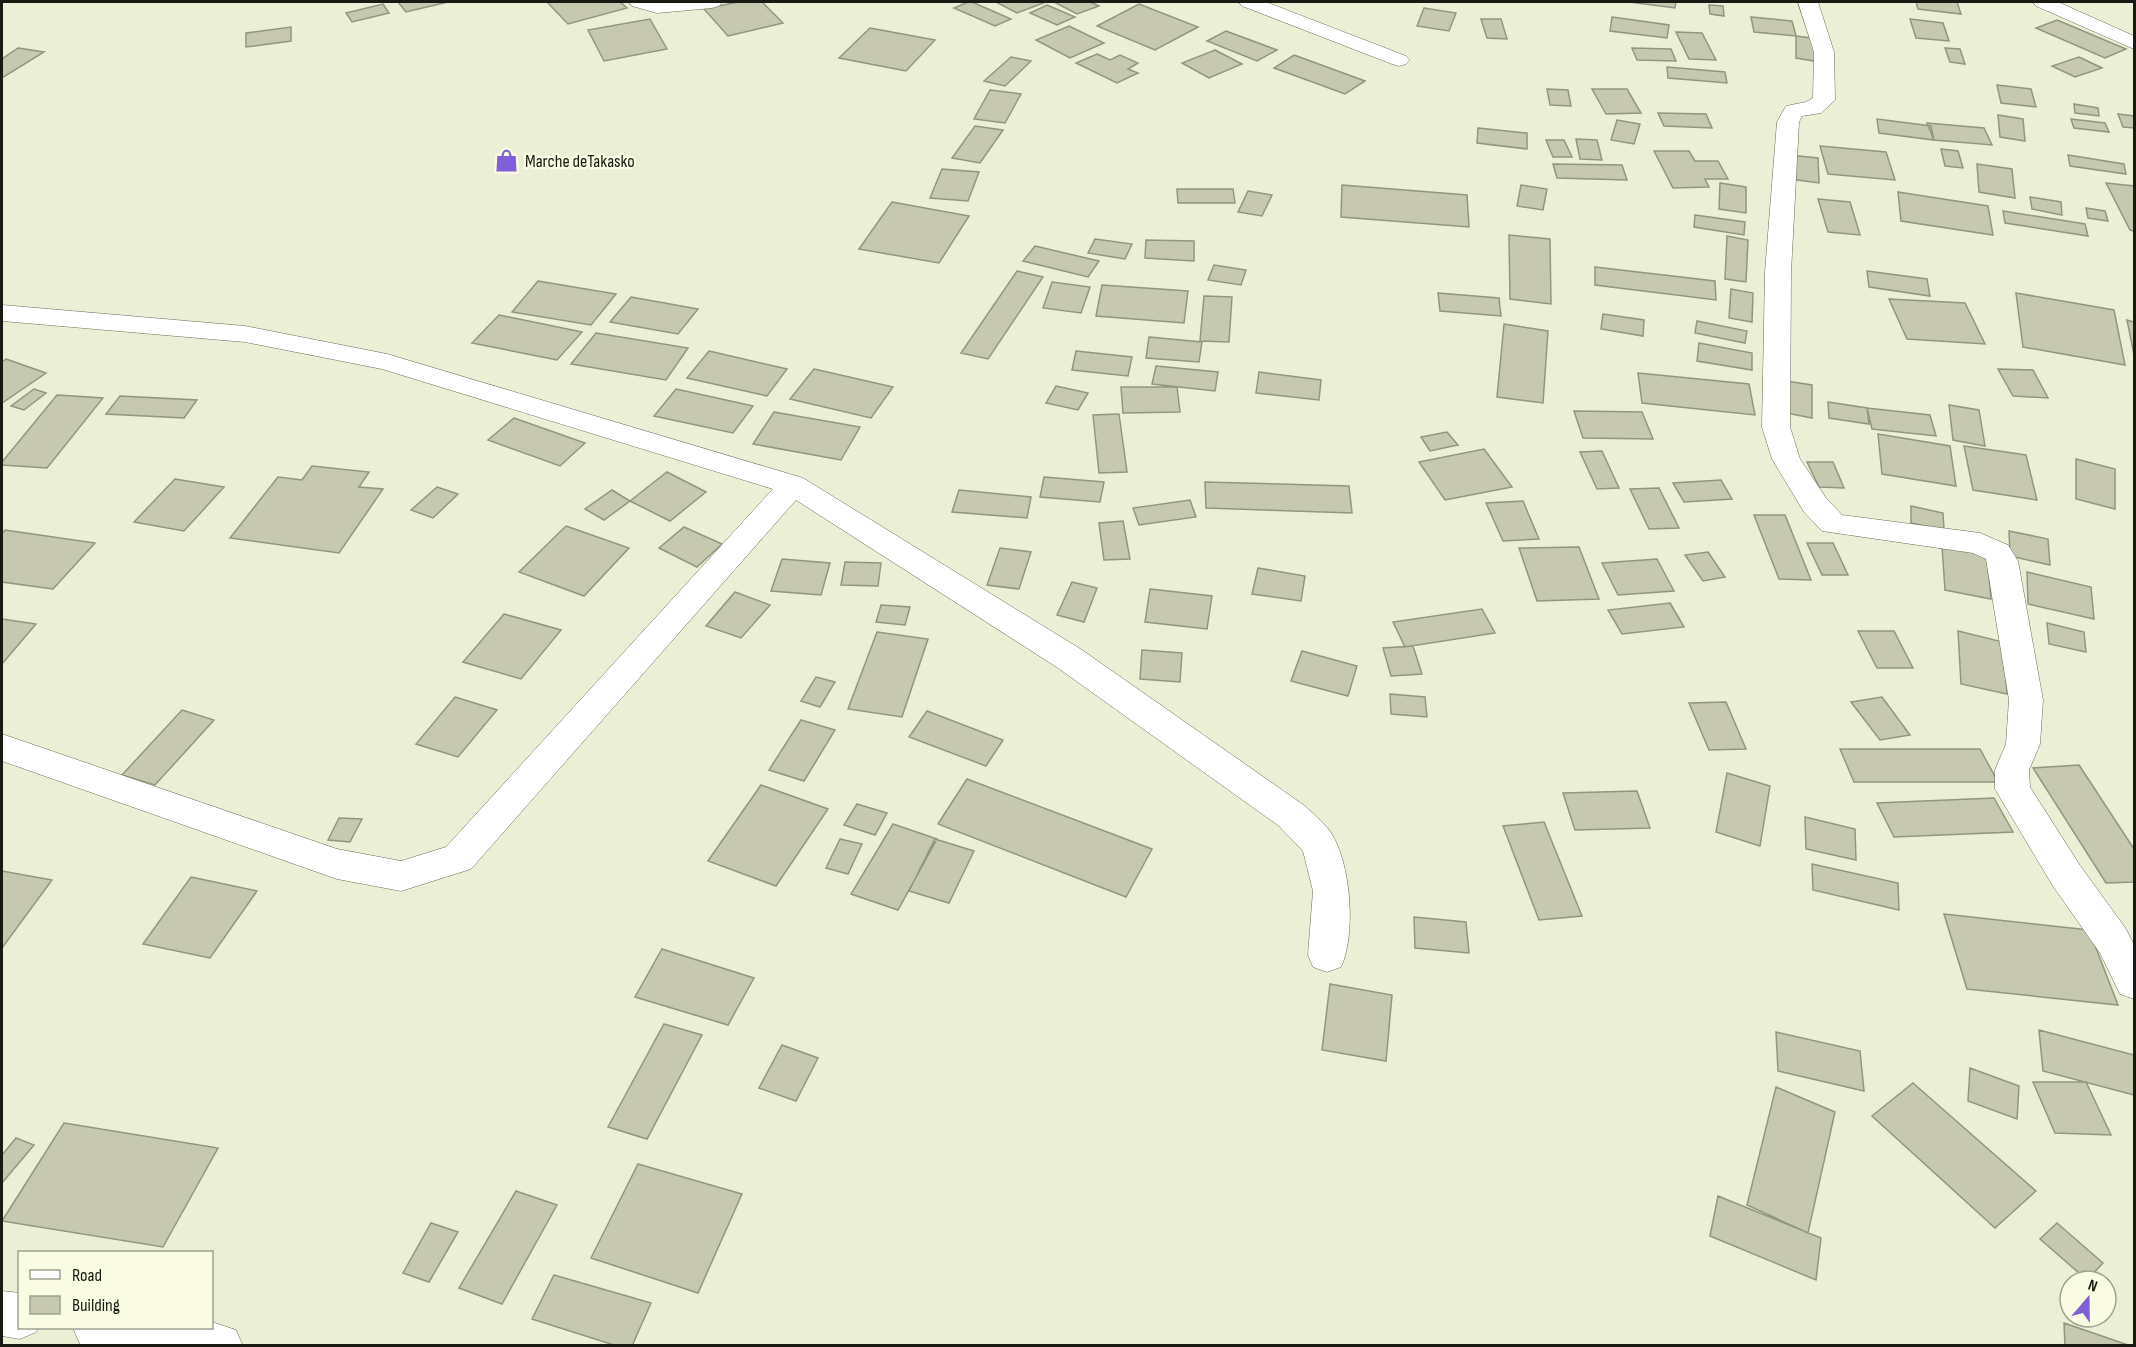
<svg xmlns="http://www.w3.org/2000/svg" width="2136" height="1347" font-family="'Sofia Sans Condensed',sans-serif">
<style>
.building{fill:#c6c9b0;stroke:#93967f;stroke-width:1.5}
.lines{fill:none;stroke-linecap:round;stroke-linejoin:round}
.street-casing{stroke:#6b6d57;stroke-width:1}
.street{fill:#fff;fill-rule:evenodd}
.labels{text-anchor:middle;stroke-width:4.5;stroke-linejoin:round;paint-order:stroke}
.far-poi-label{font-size:18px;fill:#191a11;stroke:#f9fce2;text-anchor:start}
</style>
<rect width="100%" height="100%" fill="#ebefd5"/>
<path class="building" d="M 398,2 L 448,2 L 406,12 Z
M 547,2 L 620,2 L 627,8 L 568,24 Z
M 738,2 L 762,2 L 783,23 L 728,36 L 704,9 Z
M 968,2 L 972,2 L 1011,19 L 995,26 L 954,8 Z
M 996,2 L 1046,2 L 1017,13 Z
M 1054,2 L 1090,2 L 1099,6 L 1077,14 Z
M 1629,2 L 1676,2 L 1675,8 Z
M 1916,2 L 1957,2 L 1961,14 L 1918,9 Z
M 383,4 L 389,13 L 352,22 L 346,13 Z
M 1139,4 L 1198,27 L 1155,50 L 1097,26 Z
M 1047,5 L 1075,17 L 1057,25 L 1030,13 Z
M 1709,5 L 1723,6 L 1724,16 L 1710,14 Z
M 1424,8 L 1456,13 L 1449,31 L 1417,26 Z
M 1612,17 L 1669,25 L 1667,38 L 1610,31 Z
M 1751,17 L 1792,21 L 1796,36 L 1754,32 Z
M 650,19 L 667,49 L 604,61 L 588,30 Z
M 1481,19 L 1501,19 L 1507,39 L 1487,38 Z
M 1910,19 L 1943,23 L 1949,41 L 1916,38 Z
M 2057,20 L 2126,49 L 2105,58 L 2036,28 Z
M 1069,26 L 1104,43 L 1070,58 L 1036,40 Z
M 291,27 L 291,41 L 246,47 L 246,33 Z
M 870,28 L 935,40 L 906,71 L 839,58 Z
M 1226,31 L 1277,50 L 1257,61 L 1207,41 Z
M 1676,32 L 1702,33 L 1716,60 L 1689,59 Z
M 1796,36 L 1819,39 L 1820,62 L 1796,58 Z
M 18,48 L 44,52 L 2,78 L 2,59 Z
M 1632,48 L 1671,49 L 1676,61 L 1637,60 Z
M 1945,48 L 1960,49 L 1965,64 L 1950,62 Z
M 1215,50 L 1242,64 L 1209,78 L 1182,63 Z
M 1097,54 L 1110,60 L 1120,55 L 1138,63 L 1128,69 L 1138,73 L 1117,83 L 1076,63 Z
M 1294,55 L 1365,81 L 1345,94 L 1274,68 Z
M 1011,57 L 1031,61 L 1005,86 L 984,81 Z
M 2079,57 L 2102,68 L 2075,77 L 2052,66 Z
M 1667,67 L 1725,72 L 1727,83 L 1668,78 Z
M 1997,85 L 2031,89 L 2036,107 L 2001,103 Z
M 1547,89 L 1568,90 L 1571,106 L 1550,105 Z
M 1592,89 L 1627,89 L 1641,113 L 1606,114 Z
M 990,90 L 1021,94 L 1005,123 L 974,119 Z
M 2074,104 L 2098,108 L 2099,116 L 2075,113 Z
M 1658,113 L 1706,114 L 1712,128 L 1664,126 Z
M 2118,114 L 2134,116 L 2134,128 L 2123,127 Z
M 1998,115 L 2023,119 L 2025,141 L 2000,137 Z
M 1877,119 L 1931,126 L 1934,140 L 1879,133 Z
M 2071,119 L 2105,123 L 2109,132 L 2074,128 Z
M 1617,120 L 1640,124 L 1634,144 L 1611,140 Z
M 1927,123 L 1984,128 L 1992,145 L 1934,140 Z
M 975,126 L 1003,130 L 980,163 L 952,158 Z
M 1478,128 L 1527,133 L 1527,149 L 1477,143 Z
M 1576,139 L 1597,140 L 1602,160 L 1580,159 Z
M 1546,140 L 1564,140 L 1572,157 L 1553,157 Z
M 1820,146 L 1886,152 L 1895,180 L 1828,174 Z
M 1941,149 L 1958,151 L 1963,168 L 1945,166 Z
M 1654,151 L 1689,151 L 1695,161 L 1718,161 L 1728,179 L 1705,179 L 1709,187 L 1673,188 Z
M 1789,155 L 1818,158 L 1819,183 L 1790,179 Z
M 2068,155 L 2124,164 L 2126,174 L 2070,166 Z
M 1553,164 L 1622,165 L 1627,180 L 1557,178 Z
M 1977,164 L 2012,169 L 2015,198 L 1979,192 Z
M 942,169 L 979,172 L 968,201 L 930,198 Z
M 1720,183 L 1746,187 L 1746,213 L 1719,209 Z
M 2106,183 L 2134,186 L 2134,231 L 2130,230 Z
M 1342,185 L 1467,195 L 1469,227 L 1341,217 Z
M 1521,185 L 1547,189 L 1543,210 L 1517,206 Z
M 1177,189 L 1233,189 L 1235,203 L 1178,203 Z
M 1248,191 L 1272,195 L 1262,216 L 1238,212 Z
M 1898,192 L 1988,206 L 1993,235 L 1901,221 Z
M 2030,197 L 2061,202 L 2062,215 L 2032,209 Z
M 1818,199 L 1850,202 L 1860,235 L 1828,232 Z
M 892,202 L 969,216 L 939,263 L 859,249 Z
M 2086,208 L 2105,211 L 2108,221 L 2088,218 Z
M 2003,211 L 2085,224 L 2088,236 L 2005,223 Z
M 1695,215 L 1745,222 L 1744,235 L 1694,227 Z
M 1509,235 L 1550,239 L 1551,304 L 1510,299 Z
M 1727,236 L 1748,240 L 1746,282 L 1725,279 Z
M 1095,239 L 1132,244 L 1125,259 L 1088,253 Z
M 1146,240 L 1194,241 L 1194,261 L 1145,258 Z
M 1035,246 L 1099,261 L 1088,277 L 1023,261 Z
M 1214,265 L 1246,270 L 1241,285 L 1208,280 Z
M 1595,267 L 1715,281 L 1716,300 L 1595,285 Z
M 1017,271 L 1043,277 L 988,359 L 961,353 Z
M 1867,271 L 1927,279 L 1930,296 L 1869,287 Z
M 538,281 L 616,294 L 591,325 L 512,312 Z
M 1052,282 L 1090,287 L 1081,313 L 1043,308 Z
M 1102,285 L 1188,291 L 1184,323 L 1096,316 Z
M 1731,289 L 1753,293 L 1752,322 L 1729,318 Z
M 1438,293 L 1499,298 L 1501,316 L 1440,311 Z
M 2016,293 L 2114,310 L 2125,365 L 2023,347 Z
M 1204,296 L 1232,297 L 1229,342 L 1200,341 Z
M 631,297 L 698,309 L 678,334 L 610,322 Z
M 1889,299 L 1965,303 L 1985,344 L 1907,339 Z
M 1603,314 L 1644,320 L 1643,336 L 1601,329 Z
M 499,315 L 582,332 L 557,360 L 472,343 Z
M 2127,320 L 2134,322 L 2134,355 Z
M 1697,321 L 1747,331 L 1745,343 L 1695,333 Z
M 1504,324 L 1548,331 L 1543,403 L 1497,397 Z
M 596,333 L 688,348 L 666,380 L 571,364 Z
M 1149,337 L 1202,342 L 1199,362 L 1146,358 Z
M 1699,343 L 1752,353 L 1752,370 L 1697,361 Z
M 709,351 L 787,369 L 767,396 L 687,378 Z
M 1076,351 L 1132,357 L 1128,376 L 1072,370 Z
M 6,359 L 46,373 L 2,403 L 2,362 Z
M 1156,366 L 1218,372 L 1215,391 L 1152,384 Z
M 814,369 L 893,387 L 871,418 L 790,399 Z
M 1998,369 L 2033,370 L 2048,398 L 2013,396 Z
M 1259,372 L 1321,380 L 1319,400 L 1256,393 Z
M 1638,373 L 1749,384 L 1755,415 L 1642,403 Z
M 1786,381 L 1812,385 L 1812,418 L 1786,413 Z
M 1056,386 L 1088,393 L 1078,410 L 1046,403 Z
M 1121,387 L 1177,387 L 1180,412 L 1123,413 Z
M 34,389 L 46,393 L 24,410 L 11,406 Z
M 676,389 L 753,406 L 733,433 L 654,416 Z
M 57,395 L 103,398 L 47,468 L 2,465 L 2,462 Z
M 120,396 L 197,400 L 184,418 L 106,414 Z
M 1828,402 L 1867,408 L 1869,424 L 1829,418 Z
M 1949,405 L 1979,410 L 1985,446 L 1953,440 Z
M 1867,408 L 1930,415 L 1936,436 L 1872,429 Z
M 1574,411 L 1642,412 L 1653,439 L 1583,438 Z
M 774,412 L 860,427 L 841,460 L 753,444 Z
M 1119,414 L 1127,472 L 1099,473 L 1093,415 Z
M 514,418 L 585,443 L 560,466 L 488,440 Z
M 1447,432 L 1458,445 L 1430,451 L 1421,437 Z
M 1878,434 L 1950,446 L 1956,486 L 1882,474 Z
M 1964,446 L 2026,455 L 2037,500 L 1973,490 Z
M 1484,449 L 1512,487 L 1445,500 L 1419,462 Z
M 1602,451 L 1619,488 L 1597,489 L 1580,452 Z
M 2076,459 L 2115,469 L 2115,509 L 2076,499 Z
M 1807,462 L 1833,462 L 1844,488 L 1819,487 Z
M 312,466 L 369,472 L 359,487 L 383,489 L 339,553 L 230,538 L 278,477 L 302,480 Z
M 667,472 L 706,492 L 670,521 L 630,501 Z
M 1044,477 L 1104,482 L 1100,502 L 1040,497 Z
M 175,479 L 224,487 L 184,531 L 134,522 Z
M 1721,480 L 1732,499 L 1684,502 L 1673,483 Z
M 1205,482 L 1349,486 L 1352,513 L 1206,508 Z
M 437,487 L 458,494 L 433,518 L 411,510 Z
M 1659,488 L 1679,528 L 1649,529 L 1630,489 Z
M 612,490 L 630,501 L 604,520 L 585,509 Z
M 959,490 L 1031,497 L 1027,518 L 952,512 Z
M 1190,500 L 1196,517 L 1139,525 L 1133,508 Z
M 1523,501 L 1539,539 L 1503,541 L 1486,503 Z
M 1911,506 L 1943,513 L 1944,530 L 1911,523 Z
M 1754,515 L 1785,515 L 1811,580 L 1779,579 Z
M 1123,521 L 1130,559 L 1104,560 L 1099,523 Z
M 566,526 L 629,548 L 584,596 L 519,572 Z
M 684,527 L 722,544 L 697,567 L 659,548 Z
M 5,530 L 95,543 L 53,589 L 2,582 L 2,534 Z
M 2009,531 L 2048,539 L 2050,565 L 2010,556 Z
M 1807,543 L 1833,543 L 1848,575 L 1822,575 Z
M 1942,546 L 1987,555 L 1991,599 L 1945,590 Z
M 1579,547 L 1599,599 L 1537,601 L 1519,548 Z
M 1000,548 L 1031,552 L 1019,589 L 987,585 Z
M 1708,552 L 1725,577 L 1703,581 L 1685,555 Z
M 782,559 L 830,563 L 821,595 L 771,591 Z
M 1657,559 L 1674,591 L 1618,595 L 1602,563 Z
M 845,562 L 881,563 L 878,586 L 841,585 Z
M 1258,568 L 1305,576 L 1301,601 L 1252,594 Z
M 2027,572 L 2091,587 L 2094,619 L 2028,604 Z
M 1072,582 L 1097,588 L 1084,622 L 1057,615 Z
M 1150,589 L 1212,596 L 1207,629 L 1145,622 Z
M 735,592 L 770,605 L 741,638 L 706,626 Z
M 1670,603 L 1684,627 L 1622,634 L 1608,610 Z
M 881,605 L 910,607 L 905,625 L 876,622 Z
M 1482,609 L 1495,633 L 1405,647 L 1393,622 Z
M 504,614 L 561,630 L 521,679 L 463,662 Z
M 2,619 L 36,624 L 2,664 Z
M 2047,623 L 2084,632 L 2086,652 L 2049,644 Z
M 1858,631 L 1894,631 L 1913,668 L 1877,668 Z
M 1958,631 L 2003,642 L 2007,694 L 1961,684 Z
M 877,632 L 928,639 L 902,717 L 848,709 Z
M 1413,646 L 1422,674 L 1391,676 L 1383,648 Z
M 1142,650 L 1182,653 L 1180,682 L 1140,679 Z
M 1302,651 L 1357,666 L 1348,696 L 1291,681 Z
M 816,677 L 835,682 L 820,707 L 801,701 Z
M 1390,694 L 1425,697 L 1427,717 L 1391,714 Z
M 455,697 L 497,710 L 458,757 L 416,744 Z
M 1882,697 L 1910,735 L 1880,740 L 1851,702 Z
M 1726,702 L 1746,749 L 1709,750 L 1689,703 Z
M 182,710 L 214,720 L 155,785 L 122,775 Z
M 927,711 L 1003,740 L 986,766 L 909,737 Z
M 801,720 L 835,730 L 804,781 L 769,770 Z
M 1840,749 L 1980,749 L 1998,782 L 1854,782 Z
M 2079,765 L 2134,849 L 2134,882 L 2106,883 L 2033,768 Z
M 1727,773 L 1770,786 L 1760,846 L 1716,832 Z
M 967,779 L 1152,849 L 1126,897 L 938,824 Z
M 761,785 L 828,809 L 776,886 L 708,861 Z
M 1637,791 L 1650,828 L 1575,830 L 1563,793 Z
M 1994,798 L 2013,832 L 1894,837 L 1877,803 Z
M 857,804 L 887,813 L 875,835 L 844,825 Z
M 1805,817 L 1855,829 L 1856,860 L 1806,849 Z
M 339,818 L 362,819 L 350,842 L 328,840 Z
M 1544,822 L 1582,916 L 1539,920 L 1503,826 Z
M 893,824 L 937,839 L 898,910 L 851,894 Z
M 840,839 L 862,844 L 848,874 L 826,868 Z
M 935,839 L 974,851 L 949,903 L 909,891 Z
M 1812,864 L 1898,883 L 1899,910 L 1813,890 Z
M 2,871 L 52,880 L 2,948 Z
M 191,877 L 257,891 L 210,958 L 143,944 Z
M 1944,914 L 2089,930 L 2118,1005 L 1967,989 Z
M 1414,917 L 1466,922 L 1469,953 L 1415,948 Z
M 662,949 L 754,978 L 728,1025 L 635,997 Z
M 1330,984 L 1392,995 L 1386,1061 L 1322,1050 Z
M 664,1024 L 702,1035 L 647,1139 L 608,1127 Z
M 2039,1030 L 2134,1055 L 2134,1095 L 2043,1071 Z
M 1776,1032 L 1860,1051 L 1864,1091 L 1778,1071 Z
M 782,1045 L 818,1058 L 796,1101 L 759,1088 Z
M 1970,1068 L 2019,1086 L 2017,1119 L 1968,1101 Z
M 2033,1082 L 2086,1082 L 2111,1135 L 2055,1133 Z
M 1913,1083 L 2036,1191 L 1995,1228 L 1872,1116 Z
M 1776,1087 L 1835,1112 L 1808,1233 L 1747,1205 Z
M 64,1123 L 218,1148 L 163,1247 L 2,1221 Z
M 16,1138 L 34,1145 L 2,1183 L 2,1155 Z
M 638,1164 L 742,1194 L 698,1293 L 591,1258 Z
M 516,1191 L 557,1205 L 502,1304 L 459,1288 Z
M 1718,1196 L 1821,1238 L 1816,1280 L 1710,1236 Z
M 431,1223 L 458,1232 L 429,1282 L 403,1273 Z
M 2057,1223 L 2103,1263 L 2087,1280 L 2040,1239 Z
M 554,1275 L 651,1303 L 632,1346 L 617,1346 L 532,1319 Z
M 2064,1323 L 2131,1346 L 2065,1346 Z"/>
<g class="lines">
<defs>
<path id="street" d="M 629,2 L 722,2 L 719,6 L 712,8 L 657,13 L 632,6 Z
M 1239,2 L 1266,2 L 1406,56 L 1410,60 L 1406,64 L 1399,66 L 1392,64 L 1242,6 Z
M 1798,2 L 1818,2 L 1834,52 L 1835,100 L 1821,113 L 1802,116 L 1799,122 L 1791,272 L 1790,427 L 1800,459 L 1826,498 L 1842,515 L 1980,533 L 2008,545 L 2018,561 L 2043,700 L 2040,744 L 2029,770 L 2030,787 L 2079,864 L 2126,929 L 2134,945 L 2134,999 L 2120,994 L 2100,953 L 2053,886 L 1995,789 L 1995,770 L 2006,744 L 2009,700 L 1986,559 L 1973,553 L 1822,531 L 1804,512 L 1772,459 L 1762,427 L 1765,272 L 1777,122 L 1786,106 L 1806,102 L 1813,98 L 1814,52 Z
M 2033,2 L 2058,2 L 2134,36 L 2134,49 L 2036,6 Z
M 2,305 L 245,326 L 387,354 L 803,478 L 1082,650 L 1305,806 C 1314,815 1327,825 1333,836 C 1351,868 1356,934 1341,967 L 1327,972 L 1313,967 L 1308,955 L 1313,891 L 1303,851 L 1279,826 L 1058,668 L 796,500 L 471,869 L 401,891 L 337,879 L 2,761 L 2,734 L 337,849 L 401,861 L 446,847 L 773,489 L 382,369 L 245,342 L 2,321 Z
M 2,1291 L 20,1293 L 20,1328 L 38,1328 L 36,1332 L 20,1339 L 2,1336 Z
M 212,1322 L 236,1330 L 243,1346 L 83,1346 L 80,1344 L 73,1328 L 212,1328 Z"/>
</defs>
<use href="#street" class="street-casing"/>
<use href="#street" class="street"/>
</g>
<defs>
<symbol id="shop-bare" viewBox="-9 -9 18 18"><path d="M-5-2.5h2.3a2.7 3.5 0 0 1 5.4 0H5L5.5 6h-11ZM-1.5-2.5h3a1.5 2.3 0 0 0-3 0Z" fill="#815fd9" stroke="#f9fce2" stroke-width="2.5" paint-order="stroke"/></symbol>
</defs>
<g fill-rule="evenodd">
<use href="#shop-bare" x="490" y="144" width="33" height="33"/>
</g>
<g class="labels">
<g class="far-poi-label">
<text x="525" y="167">Marche deTakasko</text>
</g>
</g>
<rect width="2136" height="1347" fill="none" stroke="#191a11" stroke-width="6"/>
<rect x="18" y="1251" width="195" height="78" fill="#f9fce2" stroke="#9fa28e" stroke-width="1.5"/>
<rect x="30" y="1270" width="30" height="9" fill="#ffffff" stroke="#9fa28e" stroke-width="1.5"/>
<text x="72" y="1281" font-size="18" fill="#191a11">Road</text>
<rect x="30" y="1296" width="30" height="18" fill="#c6c9b0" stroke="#9fa28e" stroke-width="1.5"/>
<text x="72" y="1311" font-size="18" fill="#191a11">Building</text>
<g transform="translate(2088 1299) rotate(20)"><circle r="28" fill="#f9fce2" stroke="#9fa28e" stroke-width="1.5"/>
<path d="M0-4.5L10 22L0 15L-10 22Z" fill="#815fd9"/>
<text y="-9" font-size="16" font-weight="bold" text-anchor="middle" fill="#191a11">N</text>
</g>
</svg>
